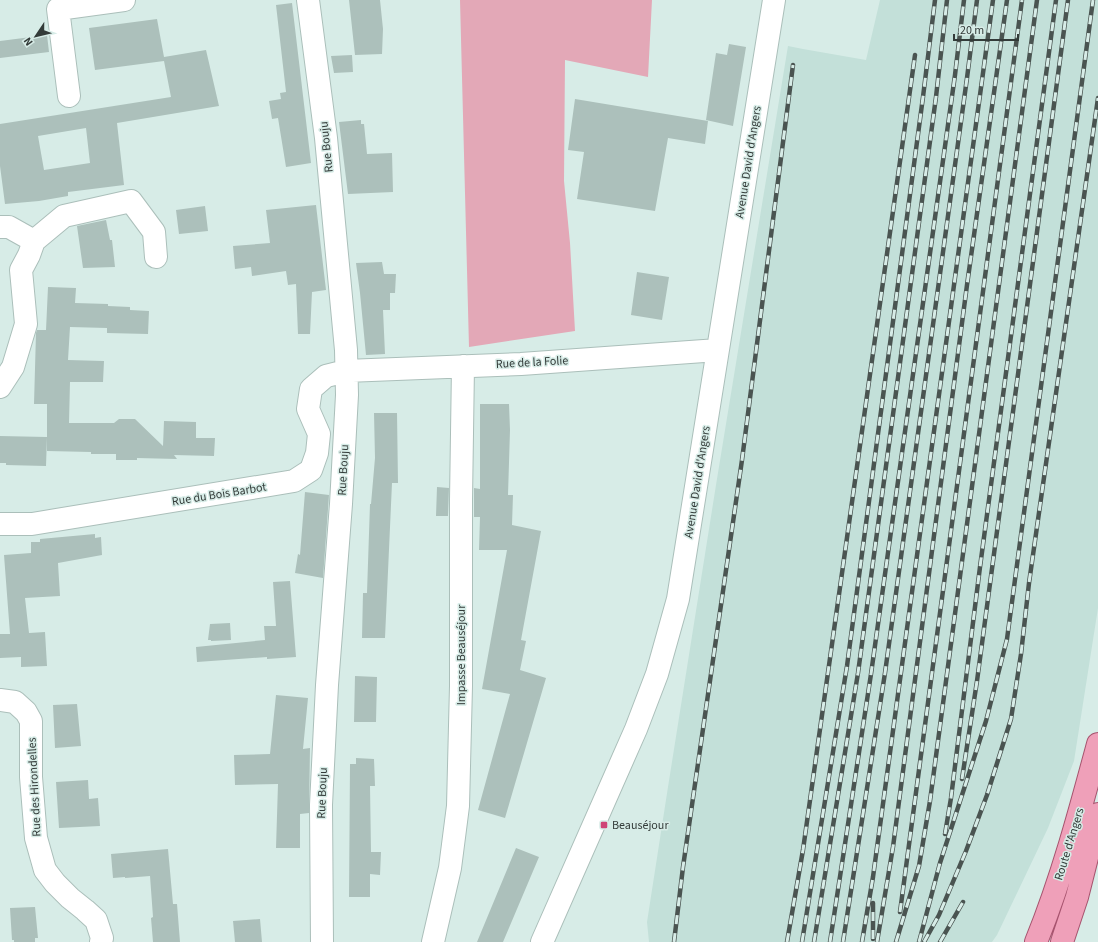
<svg xmlns="http://www.w3.org/2000/svg" width="1098" height="942" font-family="'Source Sans 3',sans-serif">
<style>
.built{fill:#c3e0d9}
.green{fill:#e3a8b7}
.building{fill:#acc0bb;fill-rule:evenodd}
.lines{fill:none;stroke-linecap:round;stroke-linejoin:round}
.minor-casing{stroke:#abbfba;stroke-width:24}
.major-casing{stroke:#a6536e;stroke-width:24}
.minor{stroke:#fff;stroke-width:22}
.major{stroke:#efa0b9;stroke-width:22}
.rail-casing{stroke:#4a5451;stroke-width:4.5}
.rail{stroke:#d7ece7;stroke-width:3;stroke-dasharray:9;stroke-linecap:butt}
.poi-dot{fill:#cf4376;stroke:#d7ece7;stroke-width:1.5}
.labels{text-anchor:middle;stroke-width:3;stroke-linejoin:round;paint-order:stroke}
.street-label{font-size:12px;fill:#333b39;stroke:#d7ece7}
.poi-label{font-size:12px;fill:#333b39;stroke:#d7ece7;text-anchor:start}
</style>
<rect width="100%" height="100%" fill="#d7ece7"/>
<path class="built" d="M 880,0 L 1098,0 L 1098,608 L 1074,761 L 1048,828 L 997,935 L 992,942 L 649,942 L 647,922 L 668,787 L 716,485 L 788,46 L 803,49 L 866,60 Z"/>
<path class="green" d="M 460,0 L 652,0 L 648,77 L 565,60 L 564,181 L 570,243 L 575,331 L 469,347 Z"/>
<path class="building" d="M 349,0 L 380,0 L 383,29 L 382,54 L 355,55 Z
M 292,3 L 311,163 L 286,167 L 278,118 L 272,119 L 269,101 L 281,99 L 280,93 L 286,92 L 276,5 Z
M 157,19 L 164,57 L 206,50 L 219,106 L 117,123 L 124,185 L 68,192 L 68,196 L 39,201 L 5,204 L 0,166 L 0,124 L 171,97 L 164,61 L 95,70 L 89,28 ZM 86,128 L 90,163 L 44,170 L 38,136 Z
M 47,35 L 49,52 L 0,58 L 0,41 Z
M 729,44 L 746,47 L 733,126 L 706,120 L 716,53 L 727,55 Z
M 352,55 L 353,72 L 334,73 L 331,56 Z
M 575,99 L 708,121 L 705,144 L 668,138 L 655,211 L 577,199 L 584,152 L 568,150 Z
M 361,120 L 361,124 L 364,124 L 367,154 L 392,153 L 393,192 L 348,194 L 339,122 Z
M 316,205 L 326,290 L 312,292 L 310,334 L 298,334 L 296,284 L 288,285 L 286,271 L 252,276 L 251,267 L 235,269 L 233,246 L 270,243 L 266,210 Z
M 205,206 L 208,231 L 179,234 L 176,210 Z
M 106,220 L 110,240 L 112,240 L 115,267 L 83,268 L 77,226 Z
M 382,262 L 384,274 L 396,274 L 395,293 L 390,293 L 390,310 L 383,310 L 385,354 L 366,355 L 360,293 L 356,263 Z
M 637,272 L 669,277 L 662,320 L 631,315 Z
M 48,287 L 76,288 L 75,303 L 108,304 L 108,306 L 130,307 L 130,310 L 149,311 L 148,334 L 107,333 L 107,328 L 70,327 L 68,360 L 104,361 L 103,382 L 70,382 L 69,423 L 114,423 L 119,419 L 135,419 L 163,446 L 164,421 L 196,422 L 196,438 L 215,438 L 214,456 L 174,455 L 177,459 L 137,458 L 137,460 L 116,460 L 116,454 L 91,454 L 91,452 L 47,451 L 47,404 L 34,404 L 36,333 L 37,330 L 46,330 Z
M 480,404 L 509,404 L 510,430 L 508,495 L 513,495 L 512,525 L 541,531 L 521,640 L 526,641 L 520,670 L 546,678 L 505,818 L 478,810 L 510,694 L 482,689 L 507,550 L 479,550 L 480,517 L 474,517 L 474,488 L 480,489 Z
M 374,413 L 397,413 L 398,483 L 392,483 L 385,638 L 362,638 L 363,593 L 367,593 L 370,504 L 371,504 L 375,458 Z
M 0,436 L 47,437 L 46,466 L 6,465 L 6,463 L 0,463 Z
M 437,487 L 449,488 L 448,516 L 436,516 Z
M 305,492 L 329,495 L 323,578 L 295,573 L 298,554 L 300,555 Z
M 95,534 L 95,538 L 101,537 L 102,555 L 58,563 L 60,596 L 25,598 L 29,633 L 45,632 L 47,666 L 21,667 L 21,657 L 0,658 L 0,634 L 10,634 L 4,555 L 31,553 L 31,542 L 40,542 L 40,539 Z
M 290,581 L 296,657 L 267,659 L 267,657 L 197,662 L 196,647 L 265,640 L 264,626 L 276,626 L 273,582 Z
M 230,623 L 231,640 L 211,641 L 211,640 L 208,640 L 210,624 Z
M 355,676 L 377,677 L 376,722 L 354,722 Z
M 276,695 L 308,698 L 303,749 L 310,748 L 309,813 L 300,814 L 300,848 L 276,848 L 278,784 L 235,785 L 234,755 L 270,754 Z
M 77,704 L 81,746 L 55,748 L 53,705 Z
M 356,758 L 374,759 L 375,786 L 370,786 L 371,852 L 381,852 L 380,875 L 370,874 L 370,897 L 349,897 L 350,764 L 356,764 Z
M 88,780 L 89,799 L 98,798 L 100,826 L 59,828 L 56,782 Z
M 516,848 L 539,857 L 503,942 L 477,942 Z
M 168,849 L 173,904 L 177,904 L 180,942 L 153,942 L 151,918 L 153,917 L 150,876 L 125,878 L 125,877 L 113,878 L 111,854 Z
M 35,907 L 38,938 L 35,938 L 35,942 L 14,942 L 14,940 L 12,940 L 10,908 Z
M 260,919 L 262,942 L 235,942 L 233,921 Z"/>
<g class="lines">
<defs>
<path id="minor" d="M 308,0 L 326,138 L 346,350 L 347,395 L 341,504 L 327,685 L 321,805 L 322,942
M 69,96 L 58,9 L 124,0
M 0,227 L 9,227 L 34,241 L 29,255 L 21,270 L 26,324 L 13,367 L 0,387
M 34,241 L 64,216 L 131,201 L 154,232 L 156,257
M 0,524 L 32,524 L 294,481 L 311,470 L 317,453 L 319,434 L 308,409 L 311,389 L 326,376 L 346,371 L 521,364 L 718,350
M 0,700 L 15,702 L 26,712 L 31,721 L 31,777 L 36,838 L 45,870 L 55,883 L 70,898 L 85,910 L 96,920 L 102,938 L 101,942
M 433,942 L 450,868 L 458,806 L 461,686 L 461,500 L 463,366
M 542,942 L 636,729 L 657,674 L 678,599 L 774,0"/>
<path id="major" d="M 1036,942 C 1062,878 1080,811 1098,744
M 1062,942 L 1077,897 L 1098,814"/>
</defs>
<use href="#minor" class="minor-casing"/>
<use href="#major" class="major-casing"/>
<use href="#minor" class="minor"/>
<use href="#major" class="major"/>
<defs>
<path id="rail" d="M 962,779 L 977,681 L 1068,0
M 945,834 L 951,798 L 980,567 L 1056,0
M 900,912 L 1022,0
M 873,939 L 873,903
M 674,942 L 683,867 L 742,460 L 793,65
M 787,942 L 803,850 L 915,55
M 802,942 L 847,666 L 923,97 L 935,0
M 814,942 L 858,673 L 936,97 L 947,0
M 830,942 L 871,674 L 955,75 L 964,0
M 843,942 L 885,673 L 967,78 L 977,0
M 862,942 L 873,877 L 993,0
M 877,942 L 893,847 L 967,285 L 1007,0
M 896,942 L 919,866 L 930,801 L 1037,0
M 919,942 L 940,863 L 986,721 L 1007,639 L 1093,0
M 924,942 L 939,915 L 966,851 L 987,795 L 1011,719 L 1021,654 L 1029,583 L 1098,98
M 940,942 L 963,902"/>
</defs>
<use href="#rail" class="rail-casing"/>
<use href="#rail" class="rail"/>
</g>
<rect class="poi-dot" x="600" y="821" width="8" height="8" rx="2"/>
<g class="labels">
<g class="street-label">
<text transform="translate(326 147) rotate(-96)" y="4">Rue Bouju</text>
<text transform="translate(748 162) rotate(-81)" y="4">Avenue David d'Angers</text>
<text transform="translate(532 362) rotate(-3)" y="4">Rue de la Folie</text>
<text transform="translate(343 470) rotate(-87)" y="4">Rue Bouju</text>
<text transform="translate(697 482) rotate(-81)" y="4">Avenue David d'Angers</text>
<text transform="translate(219 494) rotate(-9)" y="4">Rue du Bois Barbot</text>
<text transform="translate(461 655) rotate(-90)" y="4">Impasse Beauséjour</text>
<text transform="translate(34 787) rotate(-93)" y="4">Rue des Hirondelles</text>
<text transform="translate(322 793) rotate(-88)" y="4">Rue Bouju</text>
<text transform="translate(1069 844) rotate(-73)" y="4">Route d'Angers</text>
</g>
<g class="poi-label">
<text x="612" y="829">Beauséjour</text>
</g>
</g>
<g transform="translate(36 36) rotate(235)" stroke="#d7ece7" stroke-width="3" paint-order="stroke">
<path d="M0-3L7 15L0 10L-7 15Z" fill="#333b39"/>
<text y="-6" font-size="11" font-weight="bold" text-anchor="middle" fill="#333b39">N</text>
</g>
<path d="M954 34v6h64v-6" fill="none" stroke="#333b39" stroke-width="2"/>
<text x="960" y="34" font-size="12" fill="#333b39" stroke="#d7ece7" stroke-width="3" paint-order="stroke">20 m</text>
</svg>
